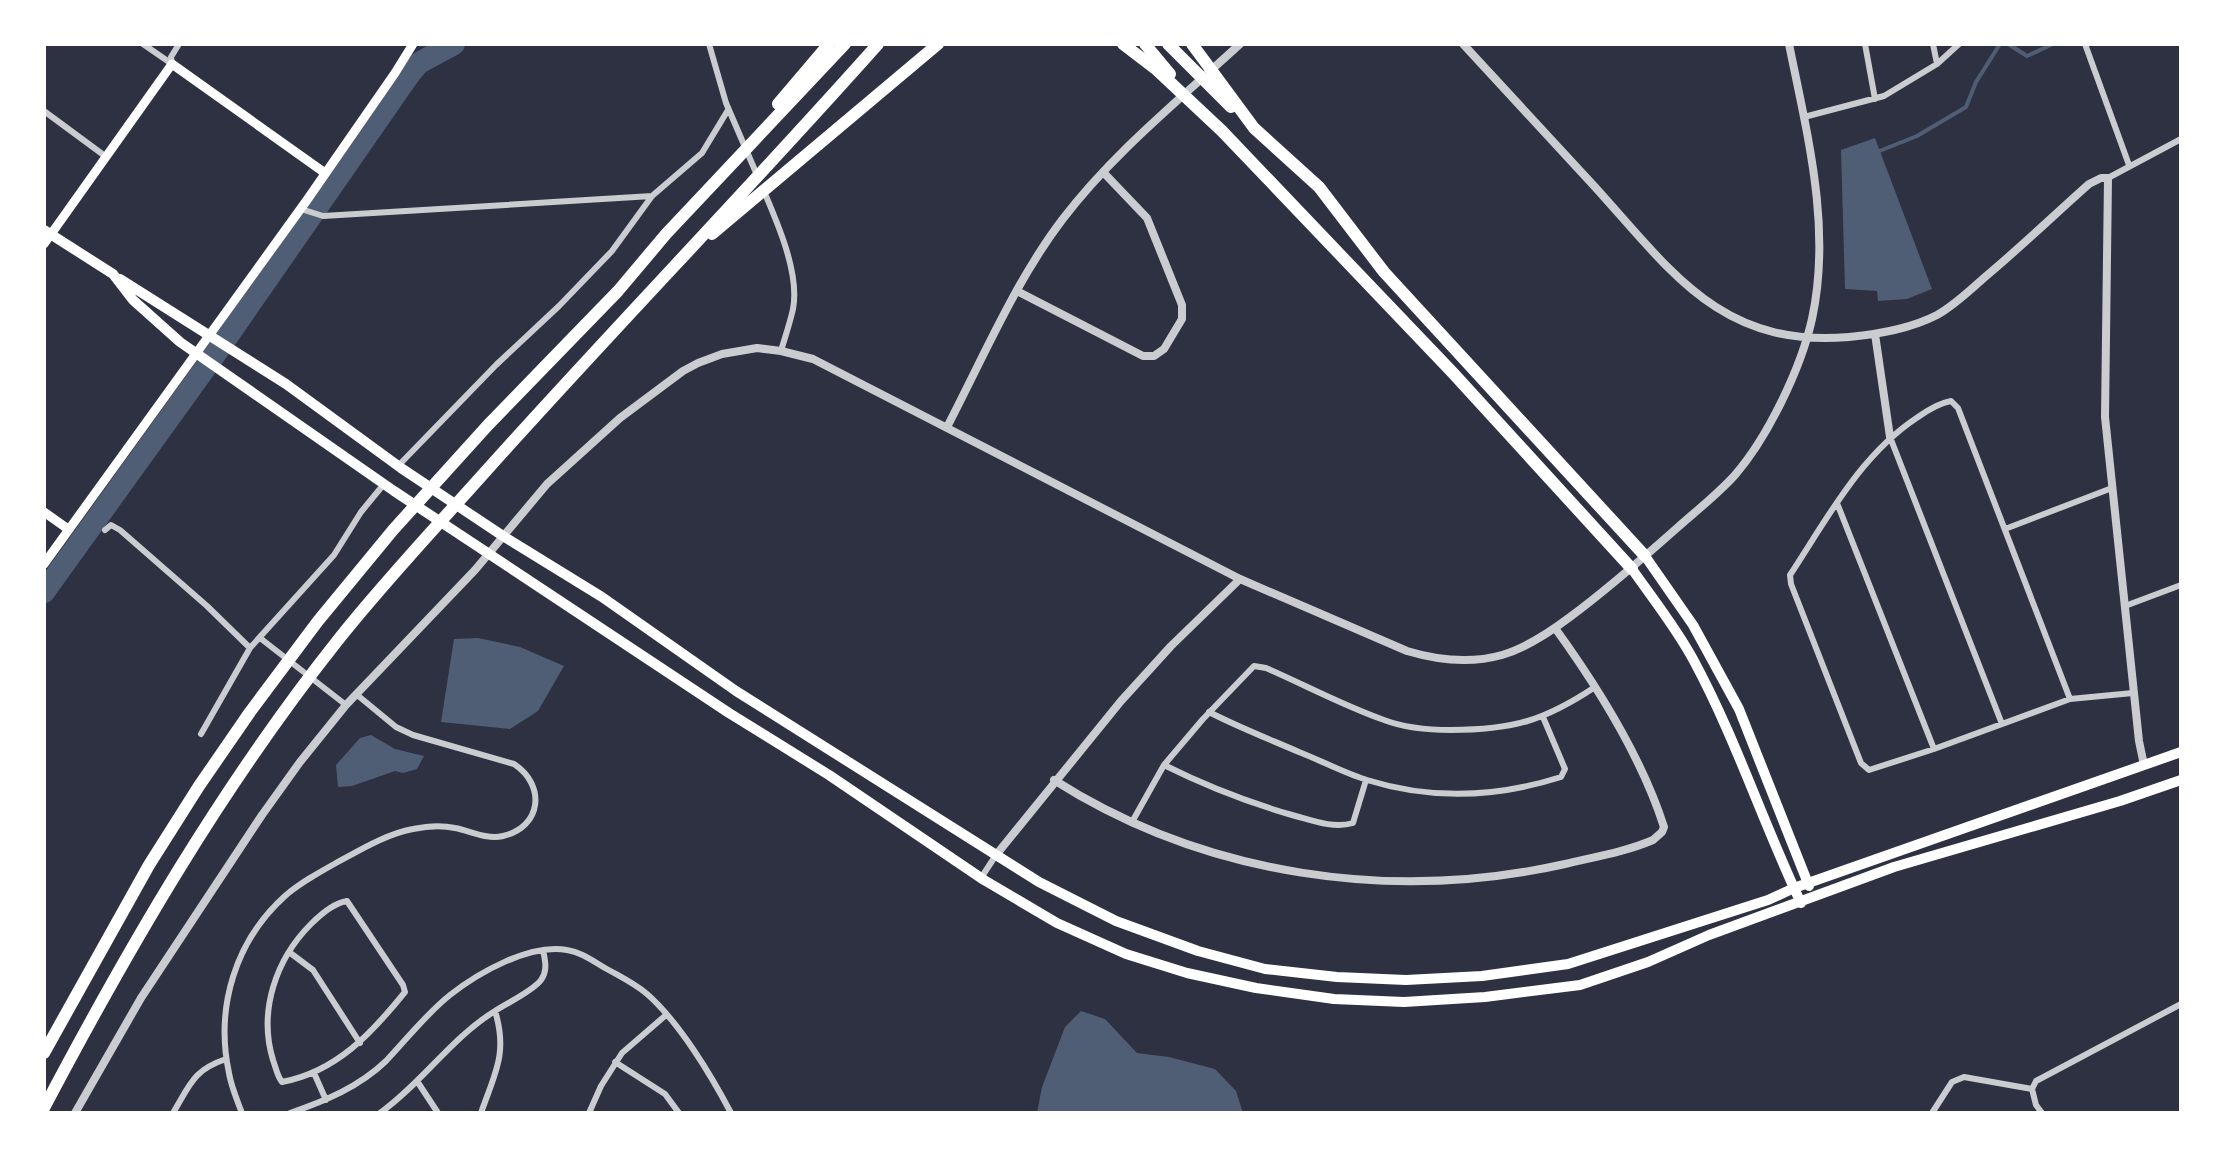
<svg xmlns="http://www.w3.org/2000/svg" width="2225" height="1157" font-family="Barlow,sans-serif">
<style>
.water{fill:#4f5d75}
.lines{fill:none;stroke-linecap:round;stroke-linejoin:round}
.stream{stroke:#4f5d75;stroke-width:4}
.river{stroke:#4f5d75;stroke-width:22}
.minor{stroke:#caccd0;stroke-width:6}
.tertiary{stroke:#caccd0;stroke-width:8}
.secondary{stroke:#fff;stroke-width:9}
.primary{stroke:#fff;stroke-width:10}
.motorway{stroke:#fff;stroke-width:12}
</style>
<rect width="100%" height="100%" fill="#2d3142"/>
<path class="water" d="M 1875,138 L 1932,289 L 1907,299 L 1878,301 L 1877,291 L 1845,289 L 1841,150 Z
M 478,638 L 520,647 L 564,666 L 538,711 L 510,729 L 441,722 L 454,639 Z
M 371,735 L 395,749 L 424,756 L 417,769 L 403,773 L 395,771 L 352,786 L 338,787 L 336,765 L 360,738 Z
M 1081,1011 L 1105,1019 L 1137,1053 L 1169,1057 L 1215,1069 L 1236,1091 L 1243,1113 L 1037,1113 L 1042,1087 L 1065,1027 Z"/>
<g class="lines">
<path class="stream" d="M 2008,44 L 2027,56 L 2053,44
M 1877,152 L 1917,136 L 1966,107 L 1976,82 L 2000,44"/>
<path class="river" d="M 44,592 L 216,353 L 409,75 L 419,63 L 454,44"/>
<path class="minor" d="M 143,44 L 172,64 L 171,57 L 179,44
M 709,44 L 726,103 L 757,175
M 1865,44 L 1875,99
M 1933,44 L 1937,64
M 2085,44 L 2129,165
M 44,111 L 105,156
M 1804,117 L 1884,96 L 1937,64 L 1959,44
M 2108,178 L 2181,139
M 763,189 C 777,222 800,273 793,309 C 790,323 785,337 781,351
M 301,209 L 323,216 L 652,196
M 1890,437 L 2002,724
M 398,466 L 496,365 L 559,306 L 612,251 L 652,196 L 702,153 L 728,110
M 1837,503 L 1934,749
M 2005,529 L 2112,488
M 105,530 L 111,525 L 120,530 L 207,606 L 250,648
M 2125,606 L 2181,585
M 260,638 L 346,705
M 2070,699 L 1958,408 L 1951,401 C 1939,403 1928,410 1918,417 C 1860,455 1827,519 1790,575 L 1791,584 L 1861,763 L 1869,770 L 1934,749 L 2070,699 L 2133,693
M 1209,712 C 1238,727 1269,739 1299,752 C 1322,761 1344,773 1367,780 C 1431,800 1498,797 1561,777 L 1565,769 L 1543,717
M 201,734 L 250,648 L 334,555 L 361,512 L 384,484
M 1164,765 C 1206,786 1247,802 1292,815 C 1311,820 1333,829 1353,823 L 1366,780
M 1132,822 L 1164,765 L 1203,719 L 1254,666 L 1266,668 C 1305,685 1344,706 1384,720 C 1405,728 1429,730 1451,730 C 1512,730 1544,721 1595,687
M 981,878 L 996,855
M 347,901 L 403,985 L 405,992 C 372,1033 336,1072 282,1082 C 277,1076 276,1068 273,1060 C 258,1011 276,959 311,924 C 321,914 334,903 347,901 Z
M 289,952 L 313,970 L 360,1043
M 615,1062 L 665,1094 L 679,1113
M 314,1073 L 326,1100
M 417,1081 L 438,1113
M 2032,1089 L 2036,1081 L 2181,1004
M 2032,1089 L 2036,1105 L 2042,1113
M 173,1113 C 190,1085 193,1070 226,1059
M 242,1113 C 237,1100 231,1086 229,1073 C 215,1008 235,941 285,896 C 300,883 318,873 336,863 C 360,850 386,834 413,829 C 427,826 442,825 455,828 C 471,831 487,840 503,836 C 542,827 546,785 514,764 L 413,735 L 396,727 L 356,694
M 290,1113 C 325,1101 359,1087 386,1061 C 407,1039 426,1014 450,995 C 478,973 530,943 567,950 C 581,952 593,961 605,968 C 619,976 634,983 647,994 C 679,1022 711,1075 731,1113
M 380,1113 C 422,1083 451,1038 495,1011 C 507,1003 533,991 541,980 C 548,970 545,960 543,950
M 481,1113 C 495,1073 508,1053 495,1011
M 589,1113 L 601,1086 L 622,1053 L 666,1015
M 1932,1113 L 1952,1082 L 1964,1077 L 2032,1089"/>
<path class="tertiary" d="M 1463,44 C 1507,92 1551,140 1595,187 C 1672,272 1721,348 1849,337 C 1879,334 1910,329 1937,315 C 1955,305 1970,290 1985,277 C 2021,247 2054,215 2089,184 L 2101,178 L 2108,178 L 2105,417 L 2139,741 L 2144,765
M 1017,291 L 1143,356 L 1154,356 L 1164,349 L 1182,319 L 1182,305 L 1147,218 L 1103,172
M 1875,334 L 1890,437
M 947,427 C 983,358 1015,282 1062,220 C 1112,154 1179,100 1240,44
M 1054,780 C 1205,876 1392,903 1565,864 C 1594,857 1625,852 1653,840 L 1662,832 L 1664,827 C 1642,758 1597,686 1555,628
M 996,855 L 1121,701 L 1171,646 L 1240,579
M 75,1113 L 141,998 L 262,815 L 300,762 L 346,705 L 475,570 L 547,484 L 620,418 L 683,371 L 698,363 L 722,354 L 757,348 L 781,351 L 813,359 L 1240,579 L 1407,651 C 1437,660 1470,664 1502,655 C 1526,648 1550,632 1570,617 C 1608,589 1642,559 1677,528 C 1696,511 1718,494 1735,475 C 1768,437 1801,368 1812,319 C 1832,227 1807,134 1789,44"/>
<path class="secondary" d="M 44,244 L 172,64 L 325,173
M 44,512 L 68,529
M 44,564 L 307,200 L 395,73 L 413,44"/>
<path class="primary" d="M 44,230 L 113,274 L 133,300 L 180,342 L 394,491 L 729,713 L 829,775 L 984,880 L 1057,923 L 1126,954 L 1187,973 L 1256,988 L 1334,999 L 1404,1002 L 1485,997 L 1580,985 L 1648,962 L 1709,935 L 1894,867 L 2120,801 L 2181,780
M 120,279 L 286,384 L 401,468 L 503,536 L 602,597 L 736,691 L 1039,882 L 1116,921 L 1198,951 L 1265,969 L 1337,977 L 1406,980 L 1482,976 L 1568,964 L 1768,900 L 1794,888 L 2181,752
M 1645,556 L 1693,625 L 1739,709 L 1809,886
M 1632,569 C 1653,599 1677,629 1694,661 C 1736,739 1763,823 1801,903"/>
<path class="motorway" d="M 1123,44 L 1157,70 L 1222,131 L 1453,373 L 1632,569
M 1145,44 L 1170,74
M 1168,44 L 1231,107
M 1192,44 L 1254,128 L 1319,187 L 1384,272 L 1645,556
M 778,104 L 829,44
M 712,234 L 938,44
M 44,1053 L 149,865 L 199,786 L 250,712 L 318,621 L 393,530 L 488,425 L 618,291 L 666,234 L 845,44
M 44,1108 C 130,945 223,785 338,640 C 384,582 436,527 486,471 C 615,327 750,188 878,44"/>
</g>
<rect width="2225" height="1157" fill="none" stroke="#ffffff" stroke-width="92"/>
</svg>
